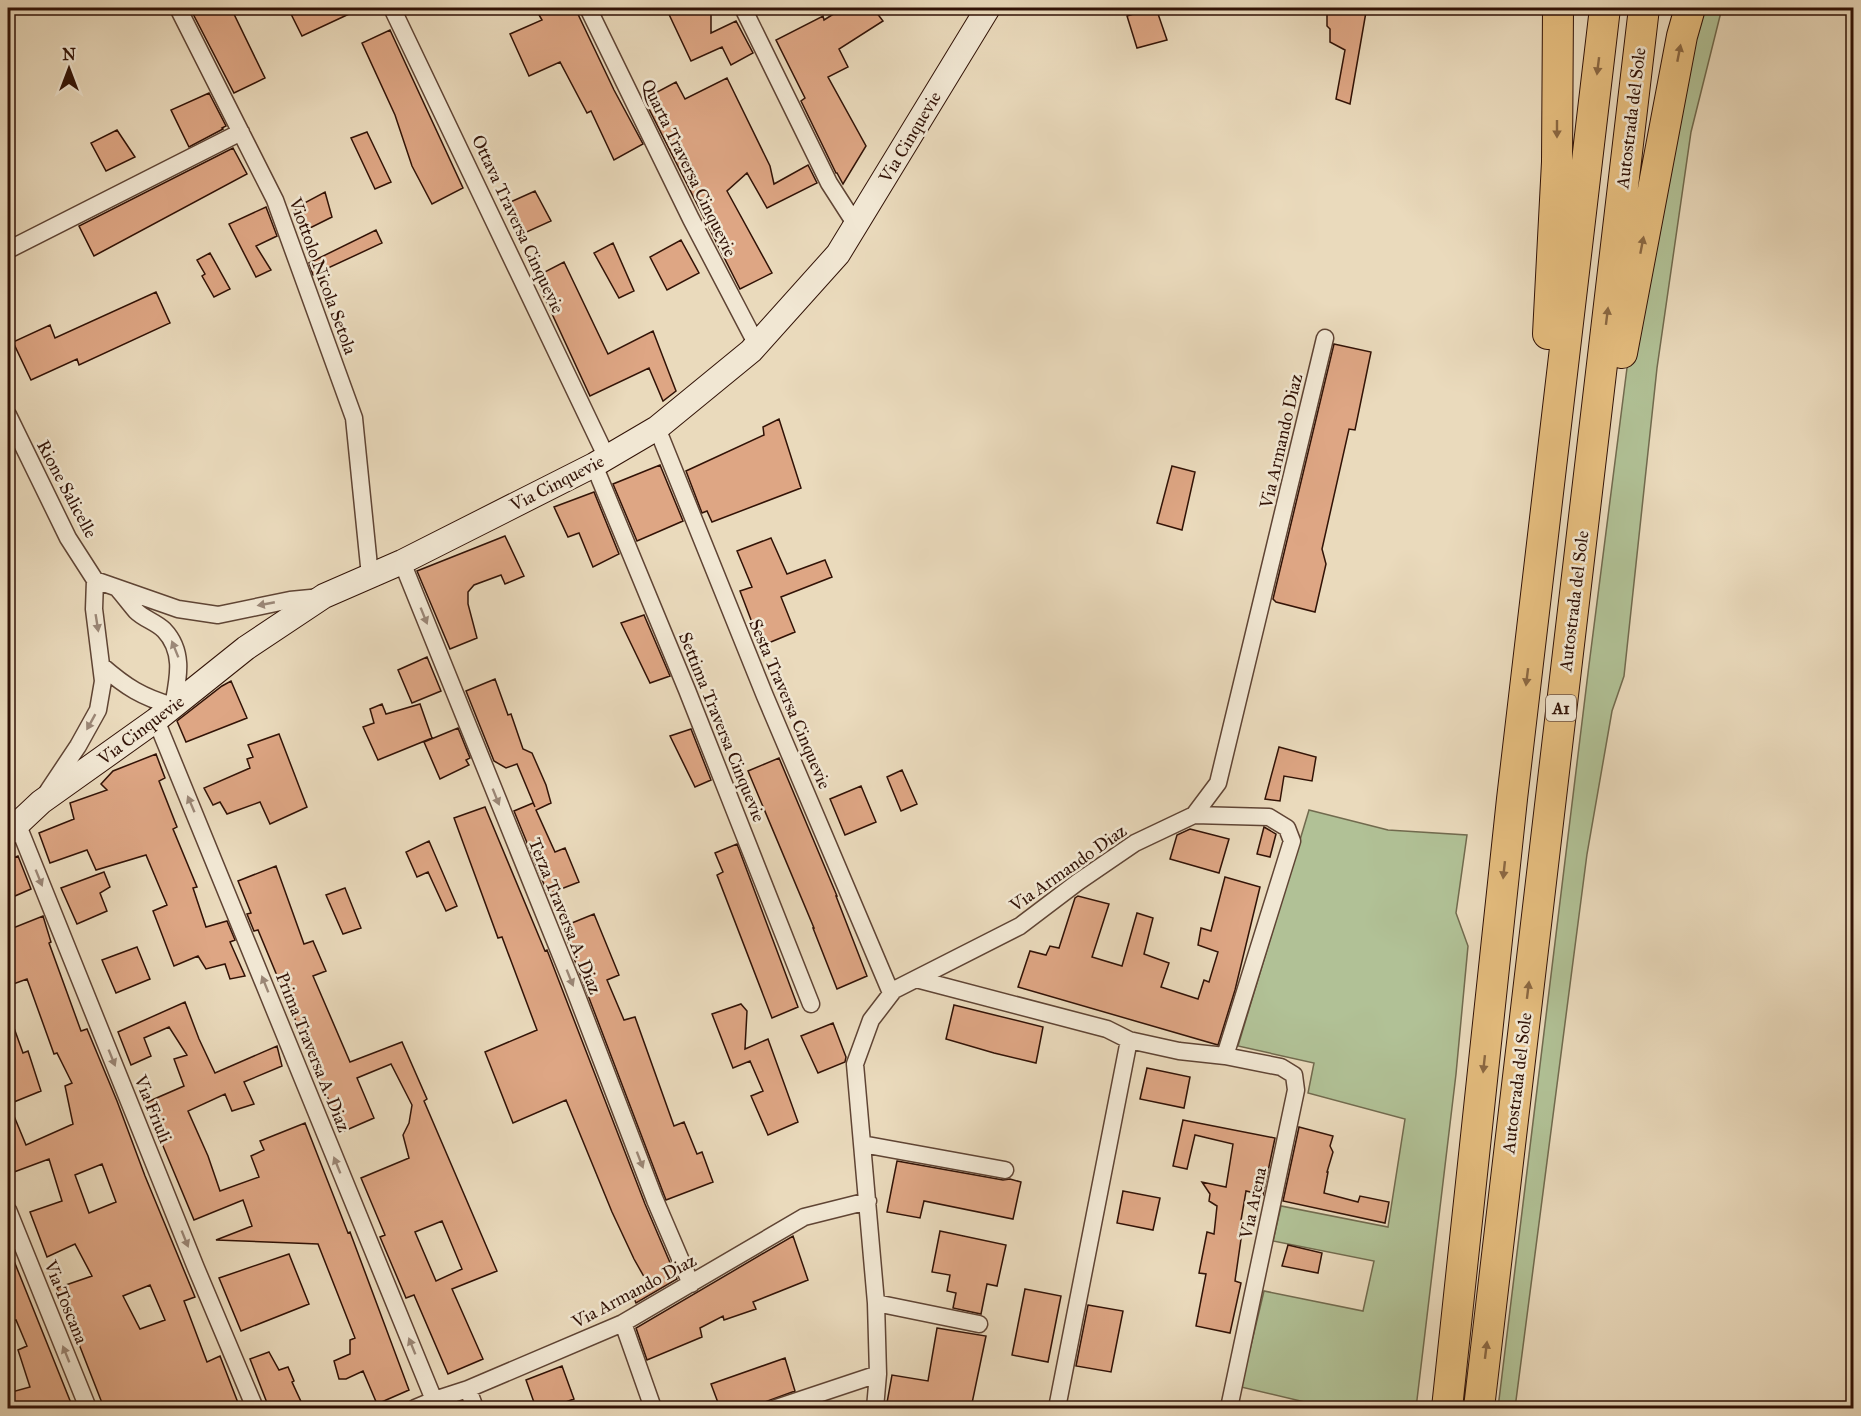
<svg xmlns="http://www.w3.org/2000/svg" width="1861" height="1416" font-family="'IM FELL Great Primer',serif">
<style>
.green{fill:#b1c196;stroke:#716a4e;stroke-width:1.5}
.building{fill:#dea684;stroke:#311206;stroke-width:1.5;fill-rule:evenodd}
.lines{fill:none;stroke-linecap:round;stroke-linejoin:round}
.street-casing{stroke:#5f4434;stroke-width:19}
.secondary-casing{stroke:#311206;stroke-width:26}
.highway-casing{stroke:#311206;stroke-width:32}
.street{stroke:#f1e7d3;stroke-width:16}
.secondary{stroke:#f1e7d3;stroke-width:24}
.highway{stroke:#e5bd7e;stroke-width:30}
.oneway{fill:#8b6842}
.oneway2{fill:#9b8777}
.labels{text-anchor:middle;stroke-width:5;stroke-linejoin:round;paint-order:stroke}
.shield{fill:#f1e7d3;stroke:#6b5244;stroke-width:1.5}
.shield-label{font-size:16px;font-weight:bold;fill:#311206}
.street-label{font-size:18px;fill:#311206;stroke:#f1e7d3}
</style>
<rect width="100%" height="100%" fill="#eadabc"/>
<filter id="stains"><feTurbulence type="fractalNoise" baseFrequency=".00333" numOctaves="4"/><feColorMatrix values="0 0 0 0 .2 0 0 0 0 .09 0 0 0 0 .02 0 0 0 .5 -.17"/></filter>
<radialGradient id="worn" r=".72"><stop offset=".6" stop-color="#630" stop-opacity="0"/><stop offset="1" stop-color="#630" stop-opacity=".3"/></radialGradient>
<path class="green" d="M 1696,8 L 1722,8 L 1691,132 L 1657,368 L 1624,676 L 1612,711 L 1587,854 L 1515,1408 L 1498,1408 L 1589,665 L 1633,321 Z
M 1309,810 L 1388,830 L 1467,835 L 1456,913 L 1468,946 L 1456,1074 L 1416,1408 L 1330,1408 L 1241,1387 L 1264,1291 L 1363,1311 L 1374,1261 L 1273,1241 L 1281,1206 L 1388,1227 L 1405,1119 L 1308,1093 L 1314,1063 L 1238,1046 Z"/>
<path class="building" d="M 190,8 L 231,8 L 265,78 L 234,93 Z
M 288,8 L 362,8 L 302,36 Z
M 535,8 L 575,8 L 614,90 L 643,144 L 614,160 L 591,111 L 587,113 L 560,62 L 529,76 L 510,34 L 542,20 Z
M 666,8 L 711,8 L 711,33 L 736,21 L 753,53 L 731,65 L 722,47 L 691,61 Z
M 843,8 L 873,8 L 883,21 L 839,49 L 848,67 L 828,77 L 866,146 L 843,184 L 837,173 L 836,173 L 801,101 L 805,98 L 776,40 L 823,16 L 824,20 Z
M 1153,8 L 1156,8 L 1167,40 L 1137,48 L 1127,16 Z
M 1327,8 L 1345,8 L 1366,12 L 1350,104 L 1336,99 L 1345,50 L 1330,42 L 1330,29 L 1327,26 Z
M 390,30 L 463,188 L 432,204 L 412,166 L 395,115 L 362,43 Z
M 727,78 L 770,166 L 774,184 L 808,165 L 817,183 L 767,208 L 747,173 L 727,191 L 772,273 L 740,289 L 644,99 L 676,82 L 685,99 Z
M 209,93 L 226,126 L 222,128 L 223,129 L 189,147 L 171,110 Z
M 117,130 L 135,157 L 106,171 L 91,143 Z
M 367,132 L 391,182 L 375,189 L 351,138 Z
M 233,148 L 247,174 L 94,256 L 79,226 Z
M 535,191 L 551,221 L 520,235 L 506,204 Z
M 325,192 L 332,217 L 304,231 L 295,208 Z
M 266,207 L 277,236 L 256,246 L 271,270 L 256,277 L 229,224 Z
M 376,230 L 382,243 L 313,275 L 309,263 Z
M 681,240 L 699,273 L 667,290 L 650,257 Z
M 613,243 L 634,291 L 619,298 L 594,253 Z
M 210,253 L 230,289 L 214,297 L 202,276 L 205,274 L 197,260 Z
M 564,262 L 608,354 L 653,331 L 676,391 L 663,401 L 649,368 L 590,396 L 535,277 Z
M 156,292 L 170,323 L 79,365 L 77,359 L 31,380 L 13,342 L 50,325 L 55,338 Z
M 1334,344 L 1371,352 L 1355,430 L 1349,429 L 1322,549 L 1326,564 L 1315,612 L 1276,602 L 1273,599 Z
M 779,419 L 801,488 L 712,522 L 707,511 L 702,513 L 686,471 L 764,435 L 763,427 Z
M 660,465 L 683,521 L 637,541 L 613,484 Z
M 1172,466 L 1195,472 L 1182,530 L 1157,523 Z
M 594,492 L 619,554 L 593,567 L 579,533 L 568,537 L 554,507 Z
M 505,536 L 524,576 L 505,584 L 501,575 L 474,585 L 468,592 L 468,604 L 477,638 L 450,649 L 417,571 Z
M 771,538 L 787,574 L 825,560 L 832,577 L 781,597 L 795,632 L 761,646 L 740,591 L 752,587 L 737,551 Z
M 644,615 L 670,676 L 650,683 L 621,623 Z
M 427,657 L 441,691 L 412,703 L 398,670 Z
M 495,679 L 508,715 L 511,714 L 523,749 L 532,753 L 546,785 L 551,803 L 536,810 L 555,852 L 565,848 L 579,882 L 548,894 L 514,811 L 533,803 L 535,807 L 517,764 L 506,768 L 494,761 L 466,691 Z
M 231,681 L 247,718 L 186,742 L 177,721 L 222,686 Z
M 382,704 L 386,714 L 420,704 L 432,738 L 378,760 L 363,727 L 374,723 L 370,709 Z
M 458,728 L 470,758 L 466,760 L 469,765 L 440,779 L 424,742 Z
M 691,729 L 711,780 L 695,787 L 670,736 Z
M 279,734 L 307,807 L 270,824 L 260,802 L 227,814 L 220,802 L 213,805 L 204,788 L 250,768 L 247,759 L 253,757 L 248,745 Z
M 1279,747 L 1316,757 L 1312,781 L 1284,776 L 1280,801 L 1265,799 Z
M 156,754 L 165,778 L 159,781 L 177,827 L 173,829 L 197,887 L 193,888 L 206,927 L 227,921 L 235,940 L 230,942 L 245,976 L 230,979 L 225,964 L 206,969 L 198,956 L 174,966 L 153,911 L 167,905 L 146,855 L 96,870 L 87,850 L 50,863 L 39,833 L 74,819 L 70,803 L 107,790 L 101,784 L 113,771 Z
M 779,758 L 837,896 L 836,896 L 867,976 L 837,989 L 813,928 L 814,928 L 748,771 Z
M 902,770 L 917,804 L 901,811 L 887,777 Z
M 861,786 L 876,822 L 845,835 L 830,799 Z
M 485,807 L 545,951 L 547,950 L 645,1204 L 677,1279 L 636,1303 L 631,1291 L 647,1282 L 634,1259 L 612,1212 L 566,1100 L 513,1123 L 485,1052 L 537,1030 L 502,937 L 498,938 L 454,818 Z
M 1264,827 L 1276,834 L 1270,857 L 1257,854 Z
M 1190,829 L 1229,839 L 1219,873 L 1170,859 L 1177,835 Z
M 429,841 L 457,906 L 446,911 L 428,872 L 417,877 L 406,852 Z
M 737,844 L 798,1007 L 772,1018 L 717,875 L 723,872 L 715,853 Z
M 18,856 L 31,889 L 8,899 L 8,860 Z
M 276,866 L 304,944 L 313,941 L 326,971 L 313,976 L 350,1062 L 402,1042 L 427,1099 L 424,1101 L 497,1271 L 452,1289 L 483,1359 L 448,1374 L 414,1295 L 406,1298 L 380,1237 L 385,1235 L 361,1178 L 409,1158 L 403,1135 L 409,1123 L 412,1105 L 391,1064 L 357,1078 L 374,1118 L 342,1132 L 258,930 L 254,931 L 247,914 L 251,913 L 238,881 ZM 442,1221 L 462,1269 L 436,1281 L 415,1232 Z
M 104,872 L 110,887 L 100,893 L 107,911 L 77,924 L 61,888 Z
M 1225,877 L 1260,887 L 1235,990 L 1218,1045 L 1018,987 L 1030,951 L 1046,955 L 1050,946 L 1059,948 L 1075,898 L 1078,896 L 1109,904 L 1092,957 L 1122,966 L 1137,913 L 1153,918 L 1144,954 L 1169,963 L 1161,987 L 1198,999 L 1204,980 L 1209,982 L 1218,952 L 1198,945 L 1201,928 L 1211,931 Z
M 345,888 L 361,928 L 343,934 L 326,895 Z
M 594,914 L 619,975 L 607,980 L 624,1020 L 635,1017 L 674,1126 L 684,1122 L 697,1154 L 702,1152 L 713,1182 L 666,1200 L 562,927 Z
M 43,916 L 51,942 L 49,943 L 81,1031 L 87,1029 L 117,1101 L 145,1176 L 195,1297 L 184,1301 L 207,1362 L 220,1356 L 240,1408 L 104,1408 L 57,1288 L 92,1276 L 75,1244 L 47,1257 L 30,1212 L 62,1201 L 49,1159 L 14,1172 L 8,1157 L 8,1014 L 9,1014 L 23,1053 L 28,1051 L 41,1091 L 9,1104 L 26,1145 L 73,1124 L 65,1086 L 72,1083 L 57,1053 L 54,1054 L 27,979 L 8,986 L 8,930 ZM 102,1164 L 116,1202 L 89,1213 L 75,1175 ZM 150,1285 L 165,1320 L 140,1329 L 123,1296 Z
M 137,947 L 150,979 L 116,993 L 102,960 Z
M 185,1002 L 199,1039 L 215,1073 L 277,1046 L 282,1066 L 244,1082 L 254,1104 L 232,1111 L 225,1094 L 188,1111 L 208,1156 L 220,1191 L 259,1177 L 251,1156 L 264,1150 L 260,1141 L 305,1123 L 348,1233 L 350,1232 L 409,1390 L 377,1404 L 363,1371 L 346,1379 L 339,1379 L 334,1361 L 350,1354 L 350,1340 L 355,1338 L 318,1244 L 216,1240 L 252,1226 L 243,1200 L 194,1220 L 145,1103 L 184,1086 L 174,1059 L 187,1055 L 169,1027 L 144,1038 L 151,1056 L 131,1065 L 118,1032 Z
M 741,1004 L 747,1011 L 745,1049 L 768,1039 L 798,1122 L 768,1135 L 751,1096 L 763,1091 L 750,1061 L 733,1068 L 712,1014 Z
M 954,1005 L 1043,1027 L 1036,1063 L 994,1053 L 946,1039 Z
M 833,1023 L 846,1057 L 845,1062 L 818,1073 L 801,1036 Z
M 1147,1068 L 1190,1077 L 1184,1108 L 1140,1099 Z
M 1183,1120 L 1275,1138 L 1263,1195 L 1246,1191 L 1238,1238 L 1241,1239 L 1235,1281 L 1241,1283 L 1230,1333 L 1196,1326 L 1206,1274 L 1199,1273 L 1207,1232 L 1214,1234 L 1217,1206 L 1209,1201 L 1210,1194 L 1202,1182 L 1226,1187 L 1233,1144 L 1195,1135 L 1187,1169 L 1173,1166 Z
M 1299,1127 L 1333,1136 L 1330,1146 L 1333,1152 L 1327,1172 L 1328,1172 L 1324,1193 L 1358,1202 L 1360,1196 L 1389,1202 L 1385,1223 L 1283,1201 Z
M 897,1161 L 1003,1180 L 1010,1179 L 1021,1182 L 1013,1219 L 924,1201 L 920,1218 L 887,1212 Z
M 1123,1191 L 1160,1198 L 1153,1230 L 1117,1223 Z
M 940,1231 L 1006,1245 L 997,1286 L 987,1284 L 981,1314 L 953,1308 L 956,1293 L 947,1291 L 950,1275 L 932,1272 Z
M 793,1236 L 808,1280 L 753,1302 L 756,1309 L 724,1320 L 723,1316 L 700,1328 L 702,1337 L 647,1360 L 636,1328 Z
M 1288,1245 L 1322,1253 L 1318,1273 L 1282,1266 Z
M 8,1246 L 73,1408 L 8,1408 L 8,1393 L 30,1387 L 18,1350 L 27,1346 L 16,1320 L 8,1322 Z
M 289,1254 L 309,1304 L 241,1331 L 219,1278 Z
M 1025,1289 L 1061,1296 L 1048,1362 L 1012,1355 Z
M 1088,1305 L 1123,1311 L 1111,1372 L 1076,1366 Z
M 937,1328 L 986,1336 L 971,1408 L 886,1408 L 892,1375 L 928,1381 Z
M 269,1352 L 279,1370 L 288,1367 L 294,1381 L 292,1382 L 304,1408 L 269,1408 L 250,1359 Z
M 785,1358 L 795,1391 L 748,1408 L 720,1408 L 711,1384 Z
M 562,1366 L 574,1399 L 549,1408 L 536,1408 L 526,1380 Z"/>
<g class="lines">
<defs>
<path id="street" d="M 178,8 L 275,200 L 354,418 L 370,576
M 392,8 L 607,458
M 588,8 L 691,219 L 757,345
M 743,8 L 829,183 L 856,225
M 8,250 L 241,132
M 8,415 L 68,538 L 95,580 L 94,609 L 103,681 L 98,710 L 78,746 L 48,791
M 657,428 L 765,696 L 891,993
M 594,465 L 687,690 L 811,1004
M 402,562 L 572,983 L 655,1200 L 691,1284
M 95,580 L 178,609 L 218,615 L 290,600 L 321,597
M 102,666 C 126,687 142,697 173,706 C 178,679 185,652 164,630 C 156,622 144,619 136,611 C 130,604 124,596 118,589
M 156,720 L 434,1400
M 1194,815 L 1269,817 L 1287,828 L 1292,841 L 1225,1056
M 17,823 L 196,1268 L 255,1408
M 916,979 L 1107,1029 L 1129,1040 L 1179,1051 L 1225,1056 L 1281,1067 L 1294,1075 L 1296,1090 L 1229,1408
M 862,1144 L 1005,1170
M 8,1210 L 88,1408
M 876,1303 L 979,1324
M 623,1323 L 653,1408
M 468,1389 L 475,1408
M 415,1408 L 434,1400 L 468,1389 L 623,1323 L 804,1217 L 868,1201
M 776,1408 L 878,1374
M 875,1408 L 878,1374 L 876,1303 L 855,1064 L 871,1020 L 894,990 L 1020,926 L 1078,882 L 1135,843 L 1194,815 L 1218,783 L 1325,338
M 1057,1408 L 1129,1040"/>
<path id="secondary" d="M 8,833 L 41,802 L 156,720 L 246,648 L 324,596 L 402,562 L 594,465 L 657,428 L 751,351 L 838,254 L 988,8"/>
<path id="highway" d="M 1548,334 L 1557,162 L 1558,8
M 1622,353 L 1682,36 L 1690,8
M 1447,1408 L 1512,799 L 1605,8
M 1479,1408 L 1644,8"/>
</defs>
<use href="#street" class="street-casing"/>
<use href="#secondary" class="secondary-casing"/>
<use href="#highway" class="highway-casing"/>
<use href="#street" class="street"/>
<use href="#secondary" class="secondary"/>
<use href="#highway" class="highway"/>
</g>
<defs><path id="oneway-solid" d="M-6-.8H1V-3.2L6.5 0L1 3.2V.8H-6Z" transform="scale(1.5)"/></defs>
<g class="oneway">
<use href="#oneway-solid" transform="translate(1679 53) rotate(-79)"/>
<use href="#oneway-solid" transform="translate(1598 66) rotate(97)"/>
<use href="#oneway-solid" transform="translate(1557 129) rotate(90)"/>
<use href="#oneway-solid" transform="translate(1642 245) rotate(-79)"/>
<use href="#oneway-solid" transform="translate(1607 316) rotate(-83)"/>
<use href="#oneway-solid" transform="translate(1527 677) rotate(97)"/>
<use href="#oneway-solid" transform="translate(1504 870) rotate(96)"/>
<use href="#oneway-solid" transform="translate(1528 990) rotate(-83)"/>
<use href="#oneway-solid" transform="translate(1484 1064) rotate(96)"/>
<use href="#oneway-solid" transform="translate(1486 1350) rotate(-83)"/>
</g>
<g class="oneway2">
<use href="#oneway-solid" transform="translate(266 604) rotate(169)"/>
<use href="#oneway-solid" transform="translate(424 616) rotate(68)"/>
<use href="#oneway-solid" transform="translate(97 623) rotate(81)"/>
<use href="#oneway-solid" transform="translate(175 649) rotate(-112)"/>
<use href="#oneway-solid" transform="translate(91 722) rotate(119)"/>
<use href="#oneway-solid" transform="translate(496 797) rotate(68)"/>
<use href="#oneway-solid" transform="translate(191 804) rotate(-113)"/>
<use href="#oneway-solid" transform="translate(39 878) rotate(68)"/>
<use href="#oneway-solid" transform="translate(570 978) rotate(68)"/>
<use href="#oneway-solid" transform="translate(265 984) rotate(-112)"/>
<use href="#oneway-solid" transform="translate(112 1058) rotate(68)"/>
<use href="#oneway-solid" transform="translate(640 1160) rotate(69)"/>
<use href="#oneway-solid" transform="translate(337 1165) rotate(-112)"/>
<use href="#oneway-solid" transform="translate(185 1239) rotate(68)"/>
<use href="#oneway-solid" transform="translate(412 1346) rotate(-112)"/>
<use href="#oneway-solid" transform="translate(66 1354) rotate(-112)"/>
</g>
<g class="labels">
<rect class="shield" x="1546" y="695" width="30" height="26" rx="4.5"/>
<g class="shield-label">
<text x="1561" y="714">A1</text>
</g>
<g class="street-label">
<text transform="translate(1631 118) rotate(-83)" y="6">Autostrada del Sole</text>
<text transform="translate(910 137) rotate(-59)" y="6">Via Cinquevie</text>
<text transform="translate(689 168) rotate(64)" y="6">Quarta Traversa Cinquevie</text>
<text transform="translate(518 224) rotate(65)" y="6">Ottava Traversa Cinquevie</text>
<text transform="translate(323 276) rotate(70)" y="6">Viottolo Nicola Setola</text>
<text transform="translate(1281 441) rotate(-77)" y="6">Via Armando Diaz</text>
<text transform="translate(557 483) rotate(-27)" y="6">Via Cinquevie</text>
<text transform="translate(67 489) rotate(62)" y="6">Rione Salicelle</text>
<text transform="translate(1574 601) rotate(-83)" y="6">Autostrada del Sole</text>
<text transform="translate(790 704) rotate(67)" y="6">Sesta Traversa Cinquevie</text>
<text transform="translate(722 727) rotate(68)" y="6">Settima Traversa Cinquevie</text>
<text transform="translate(141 730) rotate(-37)" y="6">Via Cinquevie</text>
<text transform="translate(1068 868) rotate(-35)" y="6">Via Armando Diaz</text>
<text transform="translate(565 916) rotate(68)" y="6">Terza Traversa A. Diaz</text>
<text transform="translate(313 1052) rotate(68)" y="6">Prima Traversa A. Diaz</text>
<text transform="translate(1517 1083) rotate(-83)" y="6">Autostrada del Sole</text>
<text transform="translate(153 1109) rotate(68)" y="6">Via Friuli</text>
<text transform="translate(1253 1203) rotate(-78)" y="6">Via Arena</text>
<text transform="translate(634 1291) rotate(-28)" y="6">Via Armando Diaz</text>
<text transform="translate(66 1302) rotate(68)" y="6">Via Toscana</text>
</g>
</g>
<rect width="1861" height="1416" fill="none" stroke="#eadabc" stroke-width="30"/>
<rect x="9" y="9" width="1843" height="1398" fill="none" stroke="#311206" stroke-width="3"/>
<rect x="15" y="15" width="1831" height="1386" fill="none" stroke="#311206" stroke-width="1.5"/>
<g transform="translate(69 69)" stroke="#f1e7d3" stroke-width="4.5" paint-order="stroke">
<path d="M0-4.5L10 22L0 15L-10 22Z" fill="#311206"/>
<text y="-9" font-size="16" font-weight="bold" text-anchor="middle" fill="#311206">N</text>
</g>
<rect width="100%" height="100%" filter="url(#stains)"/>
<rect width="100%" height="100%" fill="url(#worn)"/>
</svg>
